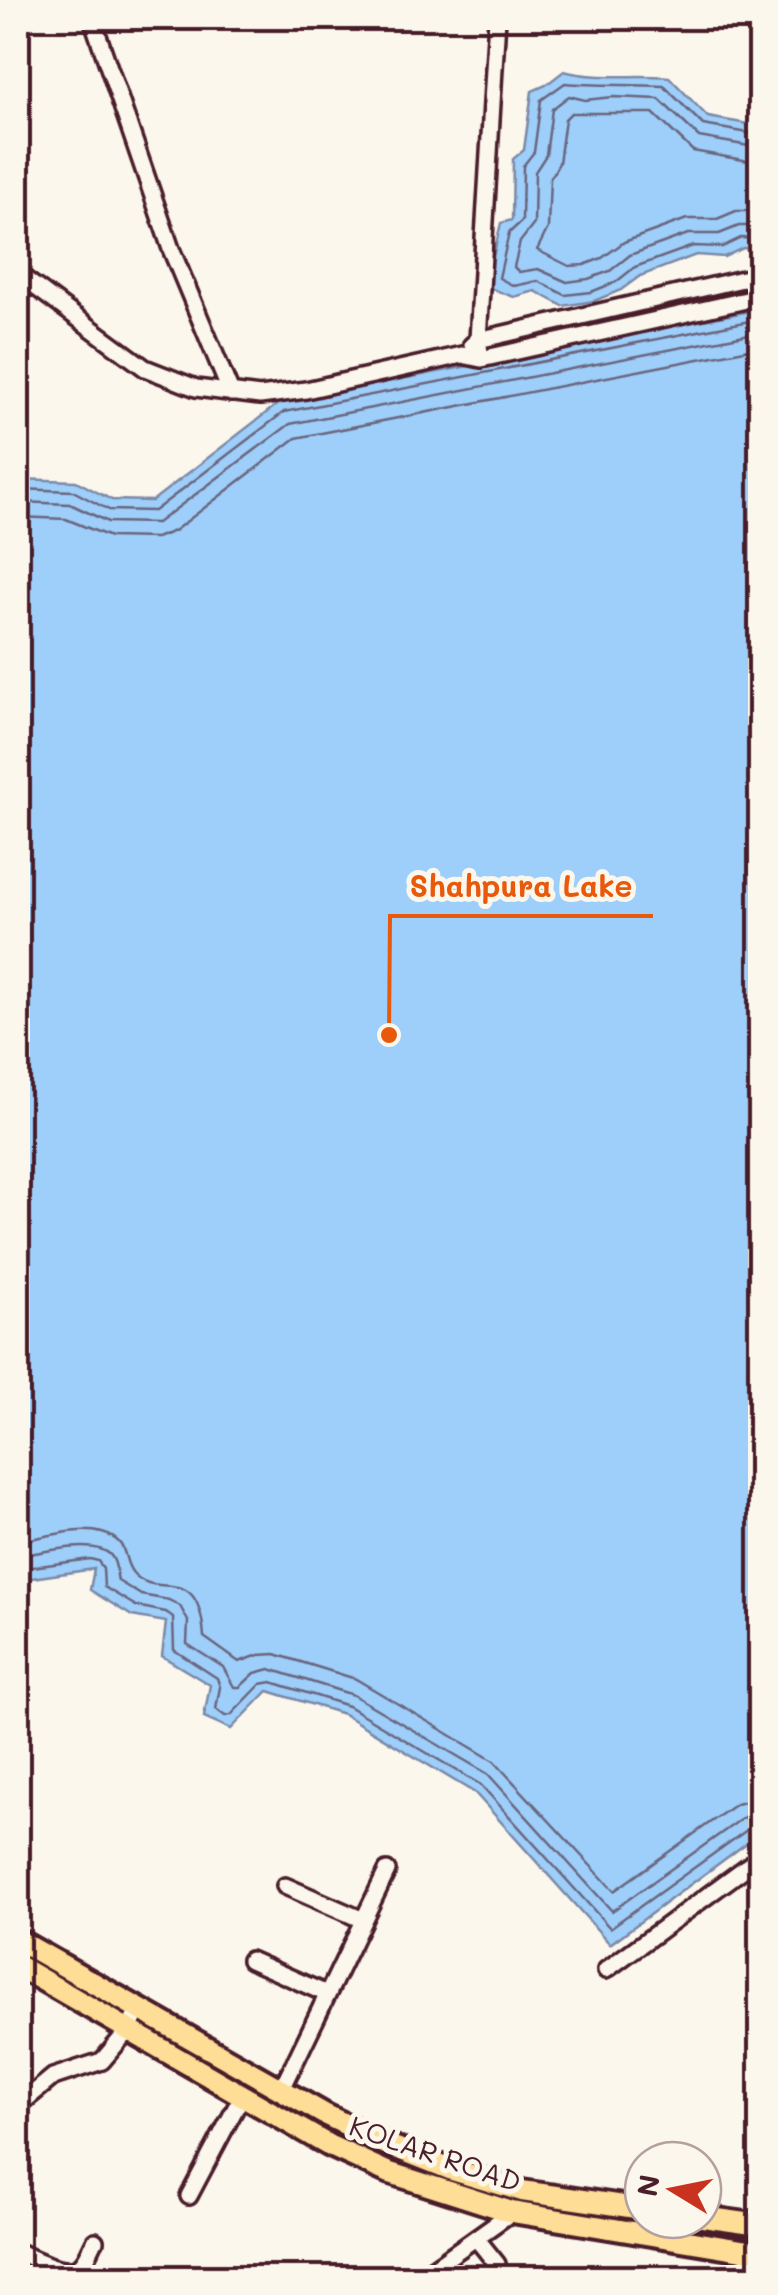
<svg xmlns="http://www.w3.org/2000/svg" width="778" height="2295" font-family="Mali,sans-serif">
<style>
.water{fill:#9dcffa;stroke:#7c89a7;stroke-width:2.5}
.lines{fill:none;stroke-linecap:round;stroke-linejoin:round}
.shore{stroke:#6b657e;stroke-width:2.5}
.minor-casing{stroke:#4a1f2b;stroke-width:22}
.major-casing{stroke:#4a1f2b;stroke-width:28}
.minor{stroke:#fbf7ec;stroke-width:15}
.major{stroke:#fedd96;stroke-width:20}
.labels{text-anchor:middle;stroke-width:10;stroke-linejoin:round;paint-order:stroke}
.street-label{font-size:28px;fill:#4a1f2b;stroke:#fbf7ec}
.leader{fill:none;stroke:#e8590c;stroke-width:4}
.callout-dot{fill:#e8590c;stroke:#fbf7ec;stroke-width:4}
.callout-label{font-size:30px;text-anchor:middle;font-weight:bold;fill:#e8590c;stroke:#fbf7ec;stroke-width:10;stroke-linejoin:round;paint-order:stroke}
</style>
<rect width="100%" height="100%" fill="#fbf7ec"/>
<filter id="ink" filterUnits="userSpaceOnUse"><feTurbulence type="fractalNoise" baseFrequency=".01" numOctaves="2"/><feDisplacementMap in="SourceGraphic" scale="20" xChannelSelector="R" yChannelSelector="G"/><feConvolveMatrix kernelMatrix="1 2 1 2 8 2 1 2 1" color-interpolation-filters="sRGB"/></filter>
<g filter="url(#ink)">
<path class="water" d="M 564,71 C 597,80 634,74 669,77 L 708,117 L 760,126 L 760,249 L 743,248 L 724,257 L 696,255 L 640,276 L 621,290 L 594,301 L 563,306 L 535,291 L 514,297 L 486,287 L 501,223 L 512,220 L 513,159 L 524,150 L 532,91 L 546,85 Z
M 760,309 L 760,1833 L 610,1944 L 475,1793 L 343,1714 L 268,1691 L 231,1729 L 204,1717 L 210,1685 L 162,1656 L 166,1622 L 132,1616 L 90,1590 L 94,1569 L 18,1580 L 18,479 L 76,481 L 112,500 L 152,501 L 279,403 Z"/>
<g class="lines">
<path class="shore" d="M 760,135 L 703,125 L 664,86 C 631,84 597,86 565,83 L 541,100 L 534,152 L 523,166 L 522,221 L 509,233 L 499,278 L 514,286 L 538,281 L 565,295 L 591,292 L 616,282 L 635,267 L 693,246 L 722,247 L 741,238 L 760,239
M 760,148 L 699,137 L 659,99 L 613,97 L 585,100 L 569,96 L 552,109 L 546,155 L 535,172 L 534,224 L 520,242 L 514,267 L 519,272 L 538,269 L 567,282 L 588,279 L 610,271 L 630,255 L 688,234 L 719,234 L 739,226 L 760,226
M 760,163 L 693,151 L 653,113 L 571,113 L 565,119 L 559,163 L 550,179 L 548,228 L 537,250 L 569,266 L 584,265 L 602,258 L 624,242 L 687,219 L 717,219 L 736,211 L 760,211
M 18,489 L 73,491 L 109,510 L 154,511 L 284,412 L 760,319
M 18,502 L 70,504 L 108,522 L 157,523 L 290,424 L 760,332
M 18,517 L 66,519 L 110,537 L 156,538 L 174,531 L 296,438 L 760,347
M 18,1541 C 42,1538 78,1526 102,1533 C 131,1541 121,1559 133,1573 C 158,1602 199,1559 204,1637 L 239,1662 L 259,1655 L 275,1654 L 356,1679 L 494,1761 L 614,1891 L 736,1804 L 760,1798
M 18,1556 C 39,1553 98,1537 112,1557 C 117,1564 116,1573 118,1581 L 141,1595 L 169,1600 L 180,1606 L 188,1621 L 187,1644 L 223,1667 L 234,1687 L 240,1687 L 255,1673 L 270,1669 L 353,1695 L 488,1774 L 612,1911 L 744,1817 L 760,1813
M 18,1569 L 90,1559 L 98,1561 L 103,1569 L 104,1587 L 136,1606 L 166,1612 L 173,1617 L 174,1650 L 217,1678 L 220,1687 L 216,1709 L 225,1716 L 231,1715 L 261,1684 L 272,1682 L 348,1706 L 481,1785 L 610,1928 L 751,1827 L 760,1825"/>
<defs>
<path id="minor" d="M 92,18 L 171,249 L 231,393
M 18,274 L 145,368 L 196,388 L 260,396 L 306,390 L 462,355 L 481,359 L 760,297
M 472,345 L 478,340 L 760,275
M 481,359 L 478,340 L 497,18
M 285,1886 L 363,1920
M 250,1960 L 327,1994
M 606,1970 L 760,1857
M 282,2089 L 387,1871
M 18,2106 L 53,2077 L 102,2061 L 130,2028 L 138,2009
M 189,2196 L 243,2094
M 476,2238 L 497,2264 L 491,2278
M 18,2252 C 34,2258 68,2279 82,2264 C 88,2258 91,2248 95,2241
M 419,2278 L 512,2212"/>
<path id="major" d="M 18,1940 L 324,2114 L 386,2144 L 452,2170 L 522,2191 L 643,2209
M 18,1966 L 328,2145 L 387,2172 L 512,2212 L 760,2253
M 703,2217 L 760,2225"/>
</defs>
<use href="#minor" class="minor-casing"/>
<use href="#major" class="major-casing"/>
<use href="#minor" class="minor"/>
<use href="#major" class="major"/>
</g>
</g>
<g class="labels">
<g class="street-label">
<text transform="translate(435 2154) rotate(19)" y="10">KOLAR ROAD</text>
</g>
</g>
<path class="leader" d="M389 1035L390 916H653"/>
<circle class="callout-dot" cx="389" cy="1035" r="10"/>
<g class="callout-label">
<text x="521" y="897">Shahpura Lake</text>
</g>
<rect width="778" height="2295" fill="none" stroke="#fbf7ec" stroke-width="60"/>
<rect x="30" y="30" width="718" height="2235" fill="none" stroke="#4a1f2b" stroke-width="4" filter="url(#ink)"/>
<g transform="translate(673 2190) rotate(280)"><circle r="48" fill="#fbf7ec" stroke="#b4a19f" stroke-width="2.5"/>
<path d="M0-8L18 38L0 25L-18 38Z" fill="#c8321e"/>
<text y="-15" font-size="28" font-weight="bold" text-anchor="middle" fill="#4a1f2b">N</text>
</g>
</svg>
